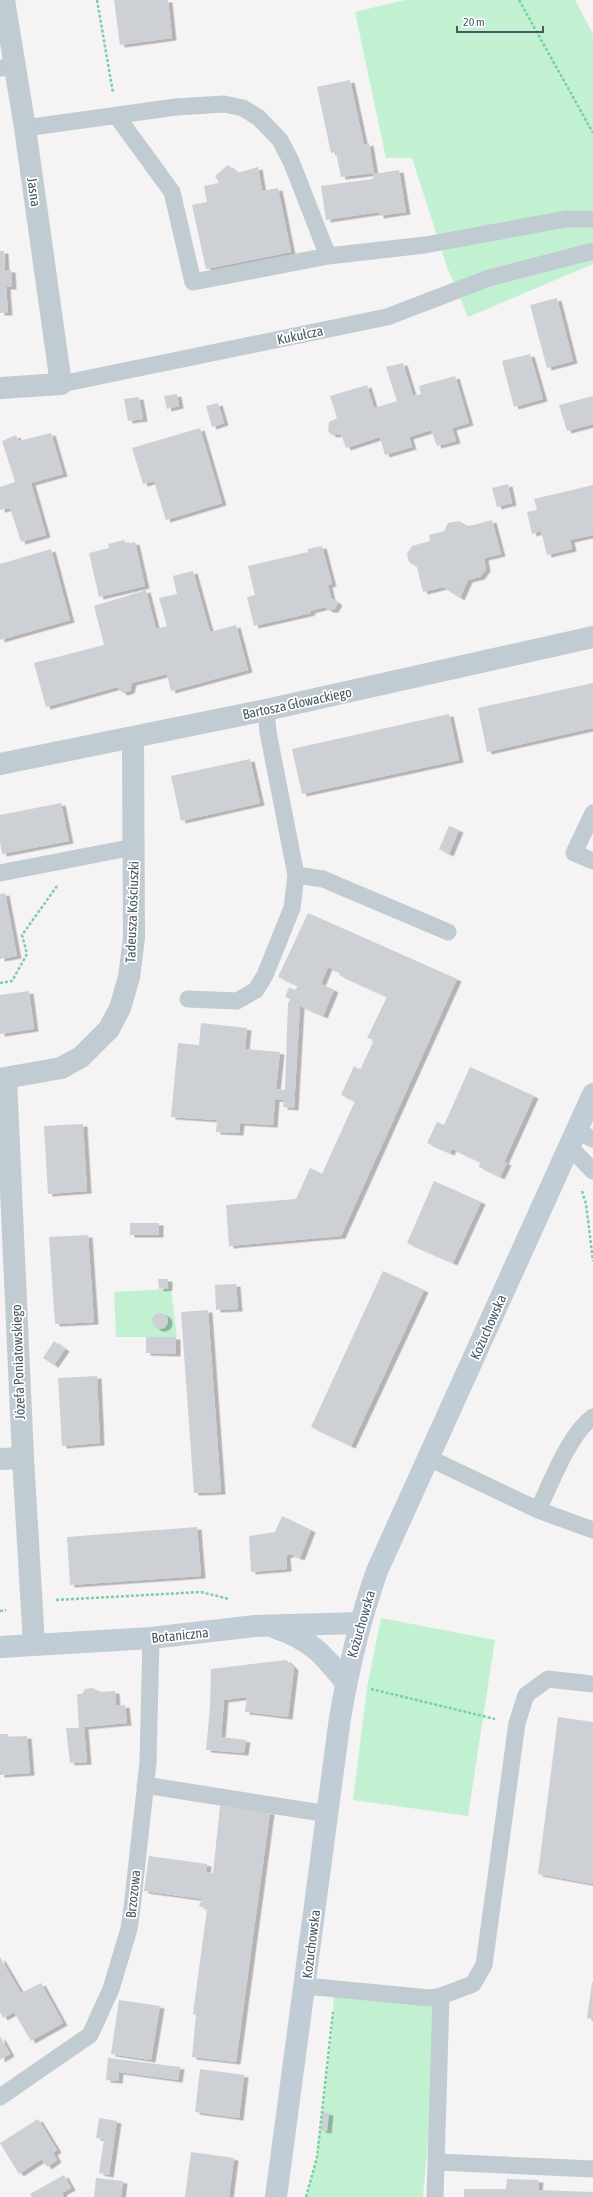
<svg xmlns="http://www.w3.org/2000/svg" width="593" height="2197" font-family="'Asap Condensed',sans-serif">
<style>
.green{fill:#c2f1d1}
.building{fill:#cdd0d5;filter:url(#shadow)}
.lines{fill:none;stroke-linecap:round;stroke-linejoin:round}
.path{stroke:#79d1a0;stroke-width:2.5;stroke-dasharray:3 2;stroke-linecap:butt}
.service{stroke:#c0cbd2;stroke-width:17}
.minor{stroke:#c0cbd2;stroke-width:22}
.secondary{stroke:#c0ccd6;stroke-width:22}
.labels{text-anchor:middle;stroke-width:3.5;stroke-linejoin:round;paint-order:stroke}
.street-label{font-size:14px;fill:#4a5761;stroke:#fff}
</style>
<defs>
<filter id="shadow"><feDropShadow dx="4.5" dy="2.5" stdDeviation="0" flood-color="#0004"/></filter>
</defs>
<rect width="100%" height="100%" fill="#f5f3f3"/>
<path class="green" d="M 405,0 L 575,0 L 593,34 L 593,264 L 468,317 L 447,267 L 412,158 L 386,158 L 355,12 Z
M 171,1289 L 177,1337 L 116,1337 L 114,1292 Z
M 381,1618 L 495,1640 L 468,1816 L 353,1800 L 367,1688 Z
M 334,1989 L 441,1996 L 423,2197 L 306,2197 L 317,2157 L 332,2033 Z"/>
<path class="building" d="M 114,0 L 168,0 L 172,38 L 120,45 Z
M 350,80 L 364,145 L 369,143 L 374,173 L 341,177 L 336,152 L 331,153 L 317,87 Z
M 228,165 L 237,173 L 258,167 L 262,191 L 278,188 L 291,252 L 206,269 L 192,205 L 207,202 L 204,186 L 219,183 L 215,176 Z
M 399,170 L 406,212 L 379,216 L 379,212 L 326,220 L 321,186 L 373,179 L 373,174 Z
M 0,251 L 4,251 L 5,270 L 11,270 L 12,287 L 6,287 L 8,313 L 0,313 Z
M 557,298 L 573,361 L 547,368 L 530,305 Z
M 530,354 L 543,399 L 514,407 L 502,361 Z
M 403,363 L 413,396 L 421,394 L 419,386 L 455,376 L 469,423 L 452,428 L 456,441 L 437,446 L 431,430 L 409,437 L 412,447 L 385,455 L 380,437 L 346,448 L 341,434 L 332,435 L 328,431 L 329,422 L 337,418 L 330,396 L 367,385 L 374,408 L 397,401 L 386,367 Z
M 177,394 L 179,406 L 167,409 L 164,396 Z
M 593,396 L 593,424 L 567,431 L 559,405 Z
M 139,397 L 143,419 L 128,421 L 124,399 Z
M 218,403 L 224,423 L 212,427 L 206,406 Z
M 200,428 L 222,503 L 166,520 L 154,481 L 143,484 L 132,448 Z
M 51,433 L 63,474 L 31,483 L 46,535 L 21,542 L 10,508 L 0,510 L 0,487 L 15,482 L 2,441 L 16,435 L 18,441 Z
M 508,484 L 512,503 L 497,507 L 492,488 Z
M 593,485 L 593,535 L 570,540 L 572,549 L 547,555 L 541,531 L 532,534 L 527,512 L 537,510 L 534,499 Z
M 492,520 L 501,554 L 484,558 L 486,569 L 480,577 L 468,580 L 460,598 L 443,587 L 423,592 L 417,567 L 409,562 L 407,554 L 412,546 L 430,541 L 429,535 L 444,531 L 448,523 L 459,521 L 467,526 L 474,525 Z
M 124,540 L 126,544 L 135,542 L 145,586 L 99,597 L 89,553 L 109,548 L 108,544 Z
M 322,546 L 332,584 L 328,585 L 331,598 L 338,603 L 334,610 L 329,610 L 325,607 L 310,611 L 311,613 L 254,626 L 247,597 L 255,595 L 248,566 L 308,552 L 308,549 Z
M 51,549 L 70,620 L 0,640 L 0,564 Z
M 193,571 L 210,632 L 236,625 L 248,670 L 171,691 L 167,674 L 132,683 L 130,691 L 123,693 L 117,687 L 46,707 L 34,663 L 104,645 L 94,606 L 146,590 L 156,629 L 167,626 L 159,598 L 177,594 L 173,576 Z
M 593,683 L 593,728 L 487,752 L 478,708 Z
M 449,714 L 459,760 L 302,794 L 292,749 Z
M 250,759 L 260,803 L 181,821 L 171,776 Z
M 61,803 L 69,841 L 2,854 L 0,842 L 0,815 Z
M 449,826 L 459,830 L 449,854 L 439,849 Z
M 5,893 L 17,956 L 0,959 L 0,894 Z
M 308,913 L 457,979 L 341,1236 L 229,1246 L 226,1205 L 296,1199 L 310,1168 L 322,1174 L 355,1101 L 341,1095 L 354,1066 L 360,1070 L 374,1040 L 367,1038 L 387,997 L 339,975 L 340,973 L 328,967 L 321,984 L 334,990 L 323,1016 L 300,1006 L 294,1108 L 283,1107 L 284,1100 L 275,1099 L 273,1125 L 240,1123 L 239,1133 L 216,1132 L 217,1120 L 171,1117 L 178,1043 L 199,1045 L 201,1023 L 247,1028 L 245,1049 L 280,1052 L 276,1089 L 285,1090 L 288,1003 L 291,999 L 285,997 L 289,987 L 295,990 L 298,986 L 278,977 Z
M 29,991 L 34,1029 L 0,1034 L 0,995 Z
M 470,1067 L 534,1096 L 504,1162 L 507,1163 L 500,1177 L 479,1167 L 480,1162 L 452,1149 L 450,1153 L 427,1143 L 437,1122 L 444,1125 Z
M 83,1124 L 87,1191 L 48,1194 L 44,1126 Z
M 434,1181 L 481,1202 L 453,1263 L 407,1243 Z
M 130,1223 L 159,1223 L 159,1235 L 130,1235 Z
M 88,1235 L 94,1322 L 55,1324 L 49,1237 Z
M 383,1271 L 424,1290 L 351,1446 L 311,1427 Z
M 158,1279 L 168,1279 L 168,1288 L 159,1289 Z
M 236,1284 L 238,1309 L 216,1310 L 215,1285 Z
M 208,1310 L 221,1492 L 194,1493 L 181,1312 Z
M152 1321a8 8 0 1 1 16 0a8 8 0 1 1-16 0Z
M 146,1337 L 176,1337 L 176,1354 L 146,1353 Z
M 54,1341 L 65,1349 L 54,1365 L 43,1358 Z
M 97,1376 L 100,1443 L 62,1446 L 58,1378 Z
M 282,1516 L 311,1530 L 300,1558 L 290,1554 L 286,1556 L 287,1569 L 251,1572 L 249,1536 L 275,1532 Z
M 197,1527 L 201,1576 L 70,1585 L 67,1537 Z
M 286,1660 L 294,1668 L 288,1717 L 245,1712 L 247,1697 L 224,1700 L 221,1737 L 246,1740 L 244,1753 L 206,1750 L 210,1707 L 211,1669 Z
M 93,1688 L 100,1692 L 115,1691 L 116,1706 L 125,1705 L 127,1723 L 84,1727 L 87,1762 L 70,1763 L 66,1728 L 79,1728 L 77,1694 L 82,1694 L 85,1689 Z
M 558,1717 L 593,1722 L 593,1884 L 538,1874 Z
M 0,1734 L 8,1734 L 8,1737 L 27,1736 L 30,1773 L 0,1775 Z
M 220,1806 L 270,1812 L 236,2062 L 192,2057 L 196,2015 L 193,2014 L 207,1909 L 199,1906 L 202,1899 L 144,1891 L 149,1856 L 207,1864 L 206,1872 L 213,1873 Z
M 0,1957 L 21,1993 L 41,1983 L 63,2023 L 31,2041 L 14,2012 L 3,2018 L 0,2012 Z
M 592,1982 L 593,1982 L 593,2019 L 587,2018 Z
M 119,2000 L 160,2006 L 151,2060 L 111,2054 Z
M 0,2036 L 10,2054 L 0,2060 Z
M 108,2058 L 180,2067 L 178,2080 L 119,2072 L 118,2081 L 106,2080 Z
M 200,2069 L 244,2075 L 239,2118 L 195,2112 Z
M 323,2112 L 329,2113 L 327,2131 L 321,2130 Z
M 99,2118 L 117,2121 L 109,2175 L 99,2173 L 104,2139 L 96,2138 Z
M 38,2119 L 57,2150 L 53,2153 L 57,2160 L 47,2167 L 42,2159 L 19,2174 L 0,2143 Z
M 191,2152 L 234,2158 L 229,2197 L 185,2197 Z
M 64,2175 L 71,2188 L 62,2193 L 64,2197 L 32,2197 L 30,2194 Z
M 96,2178 L 123,2181 L 121,2197 L 94,2197 Z
M 507,2179 L 539,2180 L 538,2190 L 593,2192 L 593,2197 L 464,2197 L 464,2189 L 506,2189 Z"/>
<g class="lines">
<path class="path" d="M 97,0 L 113,93
M 519,0 L 593,133
M 0,983 L 12,981 L 27,954 L 22,935 L 57,886
M 582,1191 L 586,1204 L 593,1261
M 56,1600 L 201,1592 L 229,1599
M 0,1611 L 6,1610
M 371,1689 L 495,1719
M 306,2197 L 317,2157 L 333,2012"/>
<path class="service" d="M 0,68 L 15,67
M 116,115 L 172,192 L 193,282 L 328,256
M 25,128 L 176,107 L 224,104 L 243,108 L 259,118 L 280,140 L 291,161 L 328,256 L 425,245 L 566,219 L 593,219
M 61,384 L 387,317 L 489,278 L 593,251
M 593,813 L 574,853 L 593,861
M 0,873 L 134,847
M 296,875 L 323,879 L 448,932
M 188,999 L 237,1001 L 256,990 L 265,975 L 292,908 L 296,875 L 268,732 L 266,710
M 576,1131 L 593,1139
M 569,1146 L 593,1171
M 429,1458 L 538,1510 L 593,1530
M 538,1510 C 551,1483 569,1434 593,1417
M 145,1785 L 328,1814
M 305,1986 L 430,1998 L 441,1996 L 473,1984 L 484,1965 L 517,1723 L 526,1695 L 548,1679 L 593,1684
M 0,2097 L 90,2035 L 111,1989 L 129,1929 L 132,1908 L 148,1763 L 151,1638
M 437,2162 L 593,2169
M 435,2197 L 441,1996"/>
<path class="minor" d="M 0,388 L 61,384 L 25,128 L 4,0
M 0,764 L 266,710 L 593,637
M 0,1079 L 61,1068 L 81,1057 L 109,1029 L 120,1008 L 129,977 L 134,938 L 133,738
M 6,1079 L 23,1458 L 34,1644
M 0,1459 L 23,1458"/>
<path class="secondary" d="M 276,1628 C 311,1640 323,1654 346,1683
M 0,1647 L 151,1638 L 255,1626 L 359,1623
M 276,2197 L 340,1718 C 349,1665 359,1622 377,1571 L 593,1094"/>
</g>
<g class="labels">
<g class="street-label">
<text transform="translate(34 192) rotate(82)" y="5">Jasna</text>
<text transform="translate(300 335) rotate(-12)" y="5">Kukułcza</text>
<text transform="translate(297 703) rotate(-12)" y="5">Bartosza Głowackiego</text>
<text transform="translate(132 912) rotate(-88)" y="5">Tadeusza Kościuszki</text>
<text transform="translate(488 1327) rotate(-66)" y="5">Kożuchowska</text>
<text transform="translate(18 1362) rotate(-92)" y="5">Józefa Poniatowskiego</text>
<text transform="translate(361 1624) rotate(-74)" y="5">Kożuchowska</text>
<text transform="translate(180 1635) rotate(-6)" y="5">Botaniczna</text>
<text transform="translate(133 1894) rotate(-84)" y="5">Brzozowa</text>
<text transform="translate(311 1944) rotate(-83)" y="5">Kożuchowska</text>
</g>
</g>
<path d="M457 26v6h86v-6" fill="none" stroke="#4a5761" stroke-width="2"/>
<text x="463" y="26" font-size="12" fill="#4a5761" stroke="#ffffff" stroke-width="3" paint-order="stroke">20 m</text>
</svg>
